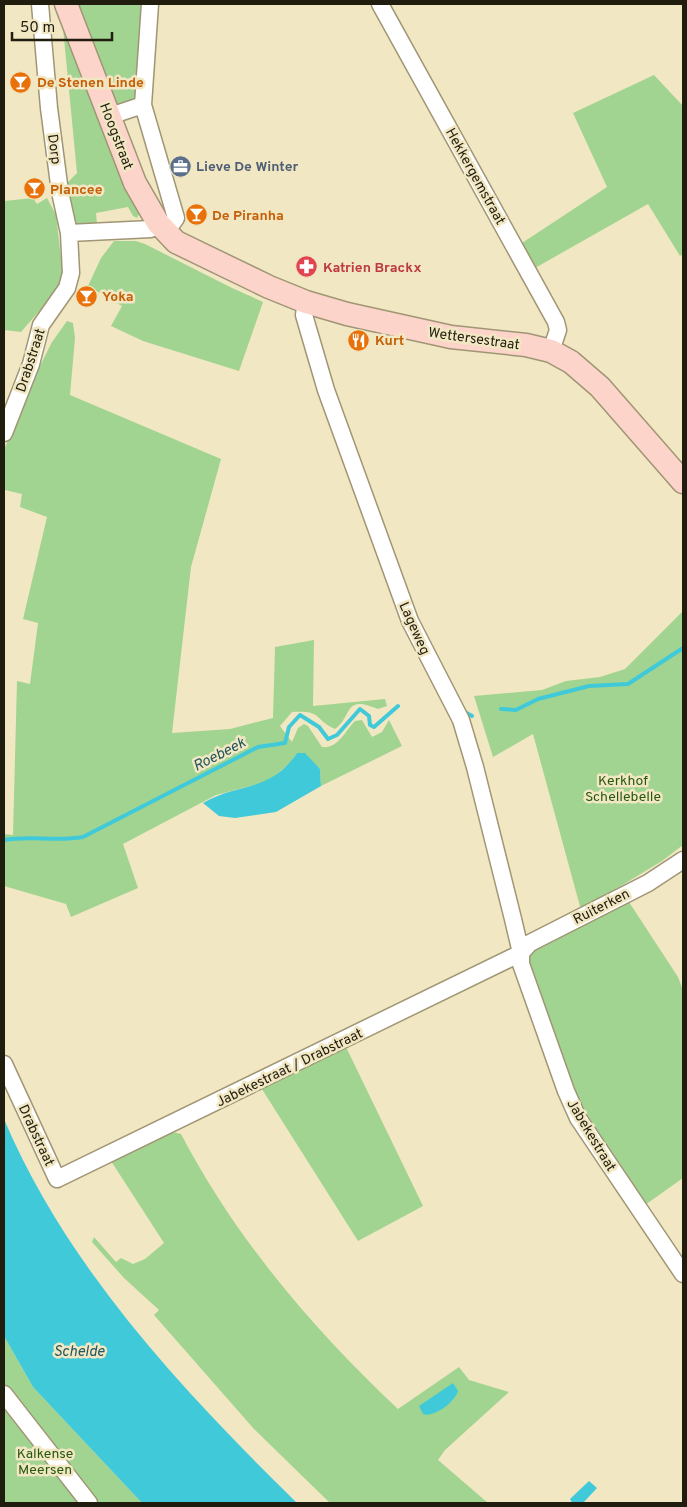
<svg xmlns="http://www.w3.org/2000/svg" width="687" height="1507" font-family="Overpass,sans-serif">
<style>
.green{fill:#a1d491}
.water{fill:#40c9d8}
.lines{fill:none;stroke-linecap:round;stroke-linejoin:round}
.stream{stroke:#40c9d8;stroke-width:4}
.street-casing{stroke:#a09574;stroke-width:19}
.secondary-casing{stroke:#a09574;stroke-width:25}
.street{stroke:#fff;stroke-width:16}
.secondary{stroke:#fcd4ca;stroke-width:22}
.labels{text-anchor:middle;stroke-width:5;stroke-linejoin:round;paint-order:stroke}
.food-label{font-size:14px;font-weight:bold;fill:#c56008;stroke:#f2e7c3;text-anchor:start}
.street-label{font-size:14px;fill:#201c0e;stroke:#f2e7c3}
.service-label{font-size:14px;font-weight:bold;fill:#4e5e75;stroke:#f2e7c3;text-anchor:start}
.health-label{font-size:14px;font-weight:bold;fill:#be3a42;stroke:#f2e7c3;text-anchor:start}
.park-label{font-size:14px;fill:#265910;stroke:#f2e7c3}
.water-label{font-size:15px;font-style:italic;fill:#21585f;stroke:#f2e7c3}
</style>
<rect width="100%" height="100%" fill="#f2e7c3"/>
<path class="green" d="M 76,4 L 142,4 L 135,100 L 115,106 Z
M 63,28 L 68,28 L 140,212 L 137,218 L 133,216 L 128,207 L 96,213 L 97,224 L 77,226 L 71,220 L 66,184 L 77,173 Z
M 654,75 L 683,106 L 683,254 L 680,256 L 648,204 L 535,268 L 522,243 L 607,187 L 573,113 Z
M 33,198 L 37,204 L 47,198 L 56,215 L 63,275 L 59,288 L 21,332 L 4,330 L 4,201 Z
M 114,241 L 136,241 L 145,244 L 230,287 L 263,302 L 239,371 L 143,341 L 111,326 L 122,306 L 88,286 L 101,258 Z
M 67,321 L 73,323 L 75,338 L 70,395 L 221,459 L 191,567 L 172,733 L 230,729 L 273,718 L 275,647 L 314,640 L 313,706 L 385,699 L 387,706 L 378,709 C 343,694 353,716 335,729 C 313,719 323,710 292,712 L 280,726 L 292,742 L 298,728 L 304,724 L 308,726 L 322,747 C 338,749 345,731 355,721 L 362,720 L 372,737 L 382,732 L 389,720 L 402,746 L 321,786 L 320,769 L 297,753 L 291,762 L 269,781 L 216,795 L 123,844 L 138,888 L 71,917 L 66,904 L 4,886 L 4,834 L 13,835 L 17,681 L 30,684 L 38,623 L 23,619 L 47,517 L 20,507 L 22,494 L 5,490 L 4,493 L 4,450 L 31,384 L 52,342 Z
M 683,611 L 683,845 L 662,861 L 581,910 L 533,734 L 493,757 L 474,696 L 542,690 L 566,681 L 600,677 L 625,669 Z
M 629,902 L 678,977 L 683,990 L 683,1178 L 645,1205 L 602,1140 L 571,1087 L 526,955 Z
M 345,1045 L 423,1206 L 358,1241 L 260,1086 Z
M 173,1132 L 181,1134 C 236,1239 313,1329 398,1409 L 459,1367 L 469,1380 L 509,1392 L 445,1450 L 438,1460 L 488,1503 L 330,1503 L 254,1429 L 154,1315 L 159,1310 L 124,1278 L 92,1242 L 94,1237 L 116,1262 L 121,1258 L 133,1264 L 145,1259 L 164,1243 L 111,1161 Z
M 4,1336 L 33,1387 L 142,1503 L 4,1503 Z"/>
<path class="water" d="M 297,753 L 305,753 L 320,769 L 321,786 L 276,812 L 235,818 L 219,816 L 203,803 C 239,782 270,793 297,753 Z
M 4,1119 C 67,1268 183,1391 297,1503 L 142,1503 L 33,1387 L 4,1336 Z
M 453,1383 L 458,1391 C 455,1402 434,1418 423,1414 L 419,1406 Z
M 589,1481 L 597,1488 L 583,1503 L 572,1503 L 570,1499 Z"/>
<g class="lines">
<path class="stream" d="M 501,709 L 516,710 L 538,699 L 589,686 L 628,684 L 683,648
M 463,711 L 472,716
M 4,840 C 30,835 56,842 83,837 L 258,747 L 285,743 L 289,727 L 300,715 L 319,727 L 328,739 L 337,735 L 360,709 L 369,716 L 370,725 L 374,727 L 398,706"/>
<defs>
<path id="street" d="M 150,4 L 143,105 L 176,218 L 166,232
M 380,4 L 556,322 L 558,330 L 551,351
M 110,116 L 143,105
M 69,233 L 151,229 L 158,223
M 306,302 L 304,315 L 326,390 L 410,621 L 461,720 L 475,767 L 513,919 L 521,953 L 521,964 L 566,1091 L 578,1118 L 683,1274
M 4,433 L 31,364 L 41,325 L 67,288 L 71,273 L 69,233 L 60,192 L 49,108 L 40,4
M 4,1064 L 57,1179 L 521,953 L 530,943 L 648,883 L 683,860
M 4,1394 L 89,1503"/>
<path id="secondary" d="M 66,4 L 135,183 L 158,223 L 176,242 L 269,287 L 306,302 L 347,314 L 451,337 L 526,345 L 551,351 L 571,362 L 600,387 L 683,482"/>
</defs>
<use href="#street" class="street-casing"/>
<use href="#secondary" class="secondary-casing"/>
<use href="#street" class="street"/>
<use href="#secondary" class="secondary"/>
</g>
<defs>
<symbol id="bar-disc" viewBox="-11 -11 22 22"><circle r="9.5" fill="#e8710a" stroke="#f2e7c3"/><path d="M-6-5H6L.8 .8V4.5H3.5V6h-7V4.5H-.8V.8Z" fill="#fff"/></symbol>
<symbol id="office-disc" viewBox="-11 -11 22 22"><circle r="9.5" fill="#5c6f8a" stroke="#f2e7c3"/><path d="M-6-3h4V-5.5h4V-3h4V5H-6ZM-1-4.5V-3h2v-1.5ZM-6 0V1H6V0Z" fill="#fff"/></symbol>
<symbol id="pharmacy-disc" viewBox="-11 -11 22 22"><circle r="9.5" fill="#e0444e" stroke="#f2e7c3"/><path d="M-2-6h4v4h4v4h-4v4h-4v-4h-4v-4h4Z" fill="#fff"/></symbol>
<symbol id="restaurant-disc" viewBox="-11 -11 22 22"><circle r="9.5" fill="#e8710a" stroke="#f2e7c3"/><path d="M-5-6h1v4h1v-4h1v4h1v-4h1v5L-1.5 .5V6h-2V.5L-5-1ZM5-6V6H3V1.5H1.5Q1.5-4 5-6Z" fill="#fff"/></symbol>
</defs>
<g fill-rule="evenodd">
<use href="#bar-disc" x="8" y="70" width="25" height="25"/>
<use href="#office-disc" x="168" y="154" width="25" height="25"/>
<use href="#bar-disc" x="22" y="176" width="25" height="25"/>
<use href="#bar-disc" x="184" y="202" width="25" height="25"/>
<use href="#pharmacy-disc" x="294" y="254" width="25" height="25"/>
<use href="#bar-disc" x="74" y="284" width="25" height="25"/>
<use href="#restaurant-disc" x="346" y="328" width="25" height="25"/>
</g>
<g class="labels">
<g class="food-label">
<text x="37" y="87">De Stenen Linde</text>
<text x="50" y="194">Plancee</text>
<text x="212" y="220">De Piranha</text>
<text x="102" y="301">Yoka</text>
<text x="375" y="345">Kurt</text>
</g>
<g class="street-label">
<text transform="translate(117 136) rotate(69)" y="5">Hoogstraat</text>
<text transform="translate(55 149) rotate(82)" y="5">Dorp</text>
<text transform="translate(476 176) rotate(61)" y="5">Hekkergemstraat</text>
<text transform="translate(474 338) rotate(8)" y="5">Wettersestraat</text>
<text transform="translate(30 360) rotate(-72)" y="5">Drabstraat</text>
<text transform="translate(415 628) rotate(66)" y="5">Lageweg</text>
<text transform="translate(601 906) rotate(-27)" y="5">Ruiterken</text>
<text transform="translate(289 1067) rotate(-26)" y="5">Jabekestraat / Drabstraat</text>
<text transform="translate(37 1135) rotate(65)" y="5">Drabstraat</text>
<text transform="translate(592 1135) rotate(59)" y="5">Jabekestraat</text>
</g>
<g class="service-label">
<text x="196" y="171">Lieve De Winter</text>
</g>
<g class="health-label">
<text x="323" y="272">Katrien Brackx</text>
</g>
<g class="park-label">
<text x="623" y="785">Kerkhof<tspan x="623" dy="16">Schellebelle</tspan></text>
<text x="45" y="1458">Kalkense<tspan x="45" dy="16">Meersen</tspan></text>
</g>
<g class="water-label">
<text transform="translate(219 754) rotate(-27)" y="5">Roebeek</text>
<text x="79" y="1356">Schelde</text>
</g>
</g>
<rect width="687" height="1507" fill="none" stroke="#201c0e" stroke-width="10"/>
<path d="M12 32v8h100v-8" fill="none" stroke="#201c0e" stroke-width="2.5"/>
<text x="20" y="32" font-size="15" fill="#201c0e" stroke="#f2e7c3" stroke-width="4" paint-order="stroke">50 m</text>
</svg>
